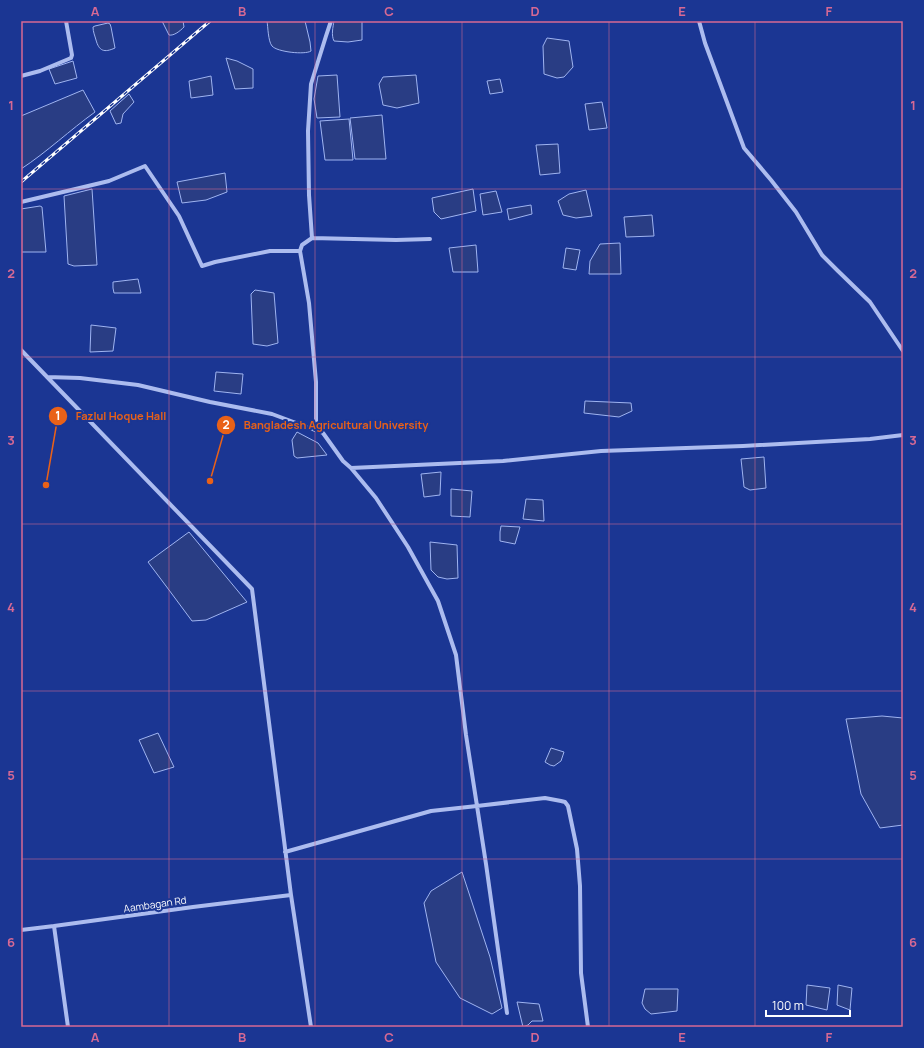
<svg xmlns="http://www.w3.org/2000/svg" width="924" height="1048" font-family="Manrope,sans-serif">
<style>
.water{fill:#293d84;stroke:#9fb4f1}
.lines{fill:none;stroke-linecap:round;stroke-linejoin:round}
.minor{stroke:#acbcef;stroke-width:4}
.rail-casing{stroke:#fff;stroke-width:3}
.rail{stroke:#1b3693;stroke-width:1.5;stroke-dasharray:4.5;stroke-linecap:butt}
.grid{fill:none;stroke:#d76994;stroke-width:1;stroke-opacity:0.55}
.labels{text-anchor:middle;stroke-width:4;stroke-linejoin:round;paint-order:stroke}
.street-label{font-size:10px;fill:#fff;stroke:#1b3693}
.leader{fill:none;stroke:#e96118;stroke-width:1.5}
.callout-dot{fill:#e96118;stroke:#1b3693;stroke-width:1.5}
.mark-label{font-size:12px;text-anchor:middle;font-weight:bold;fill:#fff}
.callout-label{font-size:11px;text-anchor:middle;font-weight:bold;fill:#e96118;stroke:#1b3693;stroke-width:4;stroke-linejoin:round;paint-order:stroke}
.neatline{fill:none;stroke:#d76994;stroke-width:1.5}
.grid-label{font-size:13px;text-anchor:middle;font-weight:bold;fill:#d76994}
</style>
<rect width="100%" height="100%" fill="#1b3693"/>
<path class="water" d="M 162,21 L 183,21 L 184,27 C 180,31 174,36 169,35 Z
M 267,21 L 305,21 L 310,42 L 311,51 C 305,55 277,52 272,46 C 268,41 268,27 267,21 Z
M 334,21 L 362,21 L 362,40 L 348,42 L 334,41 C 331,35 333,27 334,21 Z
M 108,23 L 110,24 L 111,27 L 115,48 C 104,53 99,51 96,40 C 95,36 93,32 93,27 L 95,26 Z
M 547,38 L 569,41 L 573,67 L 564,77 L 557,78 L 544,74 L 543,46 Z
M 226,58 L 237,61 L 253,69 L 253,88 L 235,89 Z
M 73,61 L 77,78 L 55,84 L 49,69 Z
M 337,75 L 340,117 L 317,118 L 314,99 L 318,76 Z
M 416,75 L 419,103 L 397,108 L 383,105 L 379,84 L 383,77 Z
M 211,76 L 213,95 L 191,98 L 189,81 Z
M 500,79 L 503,92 L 490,94 L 487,81 Z
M 83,90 L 95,112 C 70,130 47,152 21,169 L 21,116 Z
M 129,94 L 134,102 L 123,114 L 121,123 L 116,124 L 110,111 Z
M 602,102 L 607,128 L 589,130 L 585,104 Z
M 382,115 L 386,159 L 355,159 L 350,118 Z
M 349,119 L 353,160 L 325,160 L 320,121 Z
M 558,144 L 560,173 L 540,175 L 536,145 Z
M 225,173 L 227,192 L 206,200 L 182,203 L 177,182 Z
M 92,189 L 97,265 L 74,266 L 68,264 L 64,196 Z
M 473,189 L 476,211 L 441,219 L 434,212 L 432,198 Z
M 586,190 L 592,216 L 576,218 L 563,215 L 558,201 L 569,194 Z
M 496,191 L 502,212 L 483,215 L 480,194 Z
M 531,205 L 532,214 L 509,220 L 507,209 Z
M 40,206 L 42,207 L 46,252 L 21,252 L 21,209 Z
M 652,215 L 654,236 L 626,237 L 624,217 Z
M 620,243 L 621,274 L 589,274 L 590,261 L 600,244 Z
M 476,245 L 478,272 L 453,272 L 449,248 Z
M 566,248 L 580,250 L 576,270 L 563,268 Z
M 138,279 L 141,293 L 114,293 L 113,288 L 113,282 Z
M 255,290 L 274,293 L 278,343 L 267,346 L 253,344 L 251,294 Z
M 91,325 L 116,328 L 113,351 L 90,352 Z
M 216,372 L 243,374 L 241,394 L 214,391 Z
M 585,401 L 631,403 L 632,411 L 619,417 L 584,413 Z
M 297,432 L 318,443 L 327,455 L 297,458 L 294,456 L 292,440 Z
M 764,457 L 766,488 L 750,490 L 744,487 L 741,459 Z
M 441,472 L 440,495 L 424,497 L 421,474 Z
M 451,489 L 472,491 L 470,517 L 451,516 Z
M 526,499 L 543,500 L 544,521 L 523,519 Z
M 501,526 L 520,527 L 515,544 L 500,541 L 500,532 Z
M 189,532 L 247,602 L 206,620 L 192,621 L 169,590 L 148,562 Z
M 430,542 L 457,545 L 458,578 L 447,579 L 438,577 L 431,570 Z
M 882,716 L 903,718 L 903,825 L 880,828 L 861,794 L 846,719 Z
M 158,733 L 174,767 L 154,773 L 139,740 Z
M 551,748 L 564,752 L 561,761 L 554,766 L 550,765 L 545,762 Z
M 462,872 L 490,957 L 502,1008 L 492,1014 L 460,998 L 436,962 L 424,903 L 431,891 Z
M 807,985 L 830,988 L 827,1010 L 806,1005 Z
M 838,985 L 852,988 L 850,1010 L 837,1005 Z
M 645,989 L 678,989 L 677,1011 L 651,1014 L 645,1009 L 642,1003 Z
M 517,1002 L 539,1004 L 543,1021 L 532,1021 L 528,1025 L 523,1027 Z"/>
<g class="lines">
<path class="minor" d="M 699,21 L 705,43 L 744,148 L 771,180 L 796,212 L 822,255 L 838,271 L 870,302 L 903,351
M 21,76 L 40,71 L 71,58 L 72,55 L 66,21
M 21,202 L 109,181 L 145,166 L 179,216 L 202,266 L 215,262 L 270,251 L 300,251 L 302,245 L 312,238 L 396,240 L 430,239
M 312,238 L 309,195 L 308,131 L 311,84 L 326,36 L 331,21
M 300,251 L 309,303 L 316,382 L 316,430
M 21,350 L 252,589 L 291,895 L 311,1027
M 47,377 L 80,378 L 138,385 L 210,402 L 272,414 L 323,433 L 343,461 L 351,468 L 503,461 L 601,451 L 743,446 L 870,439 L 903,435
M 351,468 L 376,498 L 408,547 L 438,601 L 456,655 L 466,735 L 486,864 L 507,1013
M 285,852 L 431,811 L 477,806 L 545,798 L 561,801 L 565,802 L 568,806 L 577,849 L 580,886 L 581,973 L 588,1027
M 54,926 L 68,1027
M 21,930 L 54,926 L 193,907 L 291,895"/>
<defs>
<path id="rail" d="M 21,182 L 210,21"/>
</defs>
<use href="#rail" class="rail-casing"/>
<use href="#rail" class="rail"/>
</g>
<path class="grid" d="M 169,21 L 169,1027M 315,21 L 315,1027M 462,21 L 462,1027M 609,21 L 609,1027M 755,21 L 755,1027M 21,189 L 903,189M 21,357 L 903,357M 21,524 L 903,524M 21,691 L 903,691M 21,859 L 903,859"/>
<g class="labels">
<g class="street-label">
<text transform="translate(155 904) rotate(-8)" y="4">Aambagan Rd</text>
</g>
</g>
<path class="leader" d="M46 485L58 416M210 481L226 425"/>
<g class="callout-dot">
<circle cx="46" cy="485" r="4"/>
<circle cx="210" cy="481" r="4"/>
<circle cx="58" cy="416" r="10"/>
<circle cx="226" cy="425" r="10"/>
</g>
<g class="mark-label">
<text x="58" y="420">1</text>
<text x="226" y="429">2</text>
</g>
<g class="callout-label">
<text x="121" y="420">Fazlul Hoque Hall</text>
<text x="336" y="429">Bangladesh Agricultural University</text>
</g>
<rect width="924" height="1048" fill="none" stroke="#1b3693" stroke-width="44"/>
<path d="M766 1010v6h84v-6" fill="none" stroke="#ffffff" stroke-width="2"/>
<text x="772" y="1010" font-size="12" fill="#ffffff" stroke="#1b3693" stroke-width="3" paint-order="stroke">100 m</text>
<rect x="22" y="22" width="880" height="1004" class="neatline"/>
<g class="grid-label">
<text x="95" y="16">A</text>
<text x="242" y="16">B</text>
<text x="389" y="16">C</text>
<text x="535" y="16">D</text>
<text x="682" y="16">E</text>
<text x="829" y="16">F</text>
<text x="11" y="110">1</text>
<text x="913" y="110">1</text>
<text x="11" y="278">2</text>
<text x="913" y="278">2</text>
<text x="11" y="445">3</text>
<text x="913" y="445">3</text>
<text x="11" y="612">4</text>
<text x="913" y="612">4</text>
<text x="11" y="780">5</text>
<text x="913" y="780">5</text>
<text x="11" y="947">6</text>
<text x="913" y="947">6</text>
<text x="95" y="1042">A</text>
<text x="242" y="1042">B</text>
<text x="389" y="1042">C</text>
<text x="535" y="1042">D</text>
<text x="682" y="1042">E</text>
<text x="829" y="1042">F</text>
</g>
</svg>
